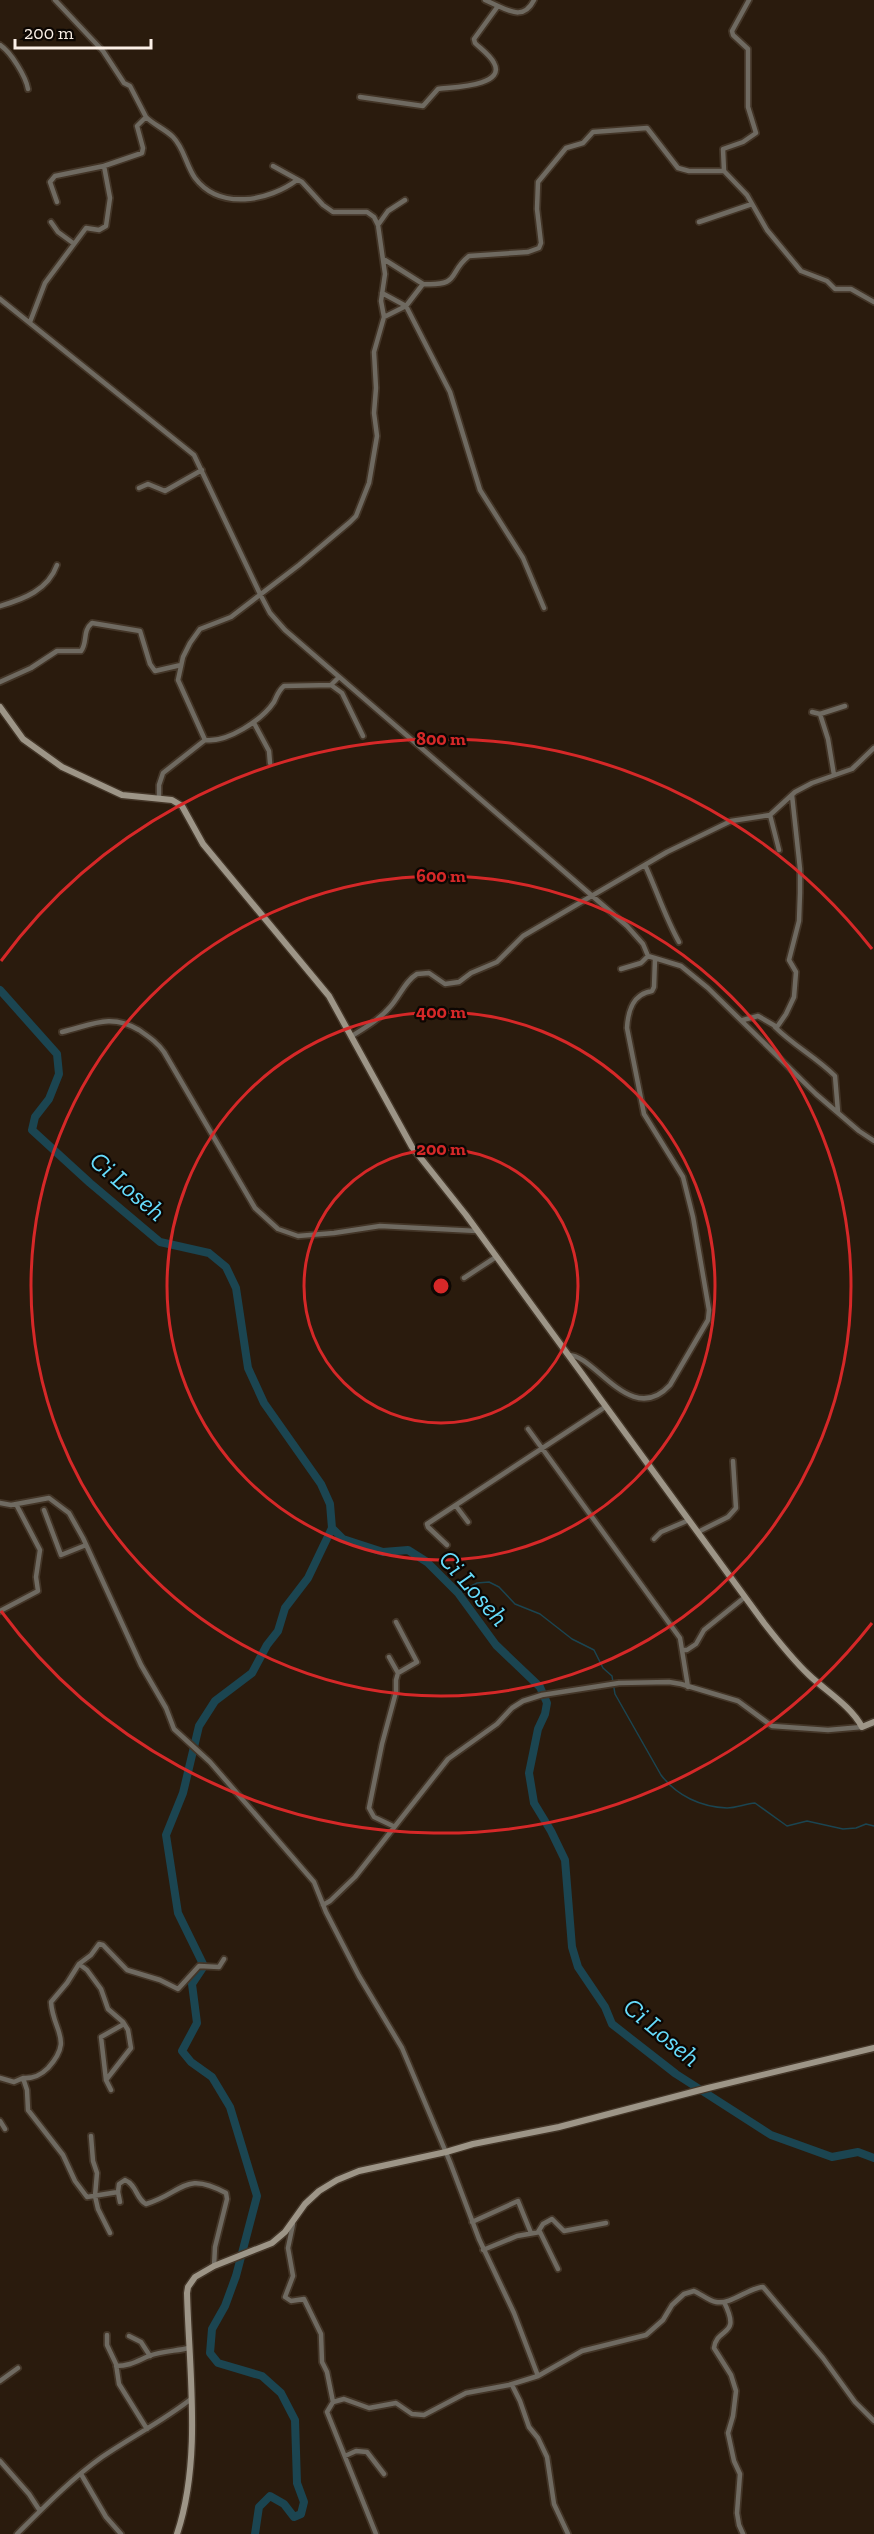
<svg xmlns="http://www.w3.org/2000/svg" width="874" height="2534" font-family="'Zilla Slab',serif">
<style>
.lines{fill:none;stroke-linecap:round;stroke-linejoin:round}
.stream{stroke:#1b4551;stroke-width:1.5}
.river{stroke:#1b4551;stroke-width:8}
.street-casing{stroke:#433527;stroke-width:8}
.secondary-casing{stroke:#433527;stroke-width:9}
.street{stroke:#6f6a61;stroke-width:4.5}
.secondary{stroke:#9d9587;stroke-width:6}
.ring{fill:none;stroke:#d62828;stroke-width:3}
.labels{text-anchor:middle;stroke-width:4.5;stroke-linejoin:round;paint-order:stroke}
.water-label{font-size:26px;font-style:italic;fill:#66dcfc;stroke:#0d0703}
.centre{fill:#d62828;stroke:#0d0703;stroke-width:3}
.ring-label{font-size:18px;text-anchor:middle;font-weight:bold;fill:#d62828;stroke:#0d0703;stroke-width:4.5;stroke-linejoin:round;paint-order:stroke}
</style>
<rect width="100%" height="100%" fill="#2a1b0d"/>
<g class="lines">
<path class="stream" d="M 458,1593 L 477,1583 L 489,1582 L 499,1587 L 515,1604 L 540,1614 L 572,1639 L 594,1650 L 603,1668 L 612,1676 L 615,1694 L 661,1775 C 677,1796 701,1807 727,1808 C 736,1808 745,1804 755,1803 L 787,1826 L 807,1821 L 843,1829 L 856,1828 L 866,1824 L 874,1826"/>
<path class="river" d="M 0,990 L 57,1054 L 59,1074 L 49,1099 L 35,1117 L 32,1130 L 90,1183 L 160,1242 L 209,1253 L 226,1267 L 236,1288 L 248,1368 L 264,1403 L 321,1484 L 330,1504 L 332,1528 L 343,1539 L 383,1552 L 408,1550 L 427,1562 L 458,1593 L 496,1645 L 540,1687 L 547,1703 L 545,1714 L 538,1729 L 529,1773 L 534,1803 L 551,1831 L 565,1860 L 572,1947 L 578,1967 L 605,2007 L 612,2024 L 676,2074 L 771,2135 L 832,2157 L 858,2152 L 874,2158
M 255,2534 L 259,2507 L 270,2496 L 284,2504 L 294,2517 L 301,2514 L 304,2502 L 297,2483 L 295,2420 L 281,2393 L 262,2376 L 218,2363 L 210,2353 L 212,2329 L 225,2306 L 236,2276 L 257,2196 L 230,2107 L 212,2077 L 191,2062 L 182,2051 L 197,2023 L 192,1984 L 204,1966 L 178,1913 L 166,1835 L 183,1793 L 199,1726 L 215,1701 L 252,1673 L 267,1645 L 278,1631 L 285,1608 L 308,1578 L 332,1528"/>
<defs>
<path id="street" d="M 485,0 L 498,6
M 749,0 L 732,31 L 733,35 L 748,49 L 748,107 L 756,133 L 743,142 L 723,149 L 724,171 L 747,195 L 767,230 L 801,271 L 827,281 L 835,289 L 851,289 L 874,302
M 0,45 C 11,52 26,77 28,89
M 360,97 L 423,106 L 438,89 C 448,87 507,87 494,63 C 490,55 481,49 475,43 L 474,39 L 498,6 C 513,13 525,18 534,0
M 146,117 C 154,125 165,129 173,137 C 184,148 186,165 195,178 C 220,211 269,201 297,180
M 57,202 L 50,182 L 55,176 L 104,166
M 51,222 L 58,232 L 73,243
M 699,222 L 752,204
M 378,225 L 388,211 L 405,200
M 385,260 L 423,284
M 382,293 L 406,306 L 450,392 L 480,490 L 523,558 L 544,608
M 0,299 L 194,455 L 260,594 L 270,613 L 285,630 L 627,926 L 643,944 L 648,956 L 681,966 L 708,988 L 816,1094 L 859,1131 L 874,1141
M 384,317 L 406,306 L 423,284 C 462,286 447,273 469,256 L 528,252 L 539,248 L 541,243 L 537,209 L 538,182 L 566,148 L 583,143 L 593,132 L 647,128 L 678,168 L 689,171 L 724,171
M 30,322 L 45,283 L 86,228 L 99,230 L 106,226 L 110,198 L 104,166 L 142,153 L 143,148 L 137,126 L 146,117 L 130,86 L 124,83 L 103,51 L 55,0
M 139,488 L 148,484 L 165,491 L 202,470
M 0,606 C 24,599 48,590 57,565
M 0,682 L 31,668 L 57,651 L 81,651 C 88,642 82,631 92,623 L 140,631 L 150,664 L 155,671 L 181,665
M 331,685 L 342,693 L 363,736
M 812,712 L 820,714 L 845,706
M 820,714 L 828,739 L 834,775
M 254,723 L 269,751 L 270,763
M 205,740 C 227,743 262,720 274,702 C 277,696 278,691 284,686 L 331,685 L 339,677
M 159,798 L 159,785 L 163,773 L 205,740 L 178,680 L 183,657 L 190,643 L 200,629 L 231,617 L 299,565 L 350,522 L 356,516 L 369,483 L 377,436 L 374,413 L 376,388 L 374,352 L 384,317 L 381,301 L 385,274 L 378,225 L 374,217 L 367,212 L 333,212 L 323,205 L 302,182 L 273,166
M 770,815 L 779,850
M 645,865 C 657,891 665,917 679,942
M 621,969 L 641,963 L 648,956
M 743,1020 L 758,1016 L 777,1027 L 786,1014 L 794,997 L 796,972 L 789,960 L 799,921 L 800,893 L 800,869 L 792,795
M 775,1027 C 794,1046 816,1057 835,1076 L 838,1112
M 62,1032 C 92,1025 110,1013 139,1030 C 149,1037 157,1042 164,1052 L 255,1208 L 278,1229 L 298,1236 L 334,1233 L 380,1226 L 477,1231
M 352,1036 C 366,1027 380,1019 390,1007 C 400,996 405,981 417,974 L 429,973 L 445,984 L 459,982 L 471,973 L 497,962 L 523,936 L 667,852 L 731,821 L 770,815 L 795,792 L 812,783 L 852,769 L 874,748
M 464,1278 L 496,1257
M 568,1355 C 595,1354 631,1428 670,1385 L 708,1320 L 709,1310 L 693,1217 L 683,1177 L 644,1114 L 627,1028 C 628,1010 633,994 652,991 L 654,987 L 655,959
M 528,1429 L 680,1638 L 688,1687
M 0,1503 L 11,1505 L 49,1498 L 69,1513 L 83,1538 L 141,1665 L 166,1708 L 174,1729 L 210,1762 L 314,1882 L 326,1912 L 359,1976 L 402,2048 L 450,2162 L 479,2239 L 514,2313 L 538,2376
M 456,1506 L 468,1522
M 44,1510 L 61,1555 L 86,1545
M 698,1532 L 728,1517 L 736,1508 L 733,1461
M 654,1539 L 661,1532 L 689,1520
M 447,1545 L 428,1527 L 427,1524 L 605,1407
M 0,1611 L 38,1591 L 36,1577 L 40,1550 L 16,1504
M 396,1622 L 417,1662 L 398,1673
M 683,1650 L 687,1650 L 696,1644 L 704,1630 L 745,1597
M 389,1657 L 398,1673 L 396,1680 L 396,1692 L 382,1744 L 369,1808 L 374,1817 L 393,1826
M 323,1905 L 330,1901 L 355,1877 L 448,1759 L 497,1724 L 512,1708 L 523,1701 L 542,1695 L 619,1683 L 669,1682 L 681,1684 L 738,1701 L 772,1726 L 828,1730 L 862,1727
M 79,1964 L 87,1970 L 101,1989 L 108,2009 L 123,2022 L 128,2030 L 131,2048 L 106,2080
M 0,2078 L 14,2082 L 23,2078 L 27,2090 L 28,2110 L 63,2155 L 75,2181 L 87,2197 L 118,2192 L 119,2184 L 125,2180 C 137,2185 136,2199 146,2204 C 183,2193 184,2170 226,2193 L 227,2199 L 215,2247 L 214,2266
M 23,2078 C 34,2079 41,2075 48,2068 C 74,2039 53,2032 51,2002 L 67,1983 L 79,1964 L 91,1955 L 99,1944 L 103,1945 L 127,1970 L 160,1980 L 178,1989 L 199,1966 L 219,1967 L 224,1959
M 111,2090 L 106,2080 L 101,2037 L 124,2024
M 0,2121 L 5,2129
M 91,2136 L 93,2161 L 97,2173 L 95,2196 L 98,2209 L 110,2233
M 118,2192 L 120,2202
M 472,2222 L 518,2201 L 531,2233
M 293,2224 L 288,2248 L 293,2276 L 285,2297 L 291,2301 L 304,2299 L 321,2334 L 322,2362 L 327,2372 L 333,2402
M 538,2232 L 543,2224 L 552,2219 L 564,2231 L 606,2223
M 483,2250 L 517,2236 L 540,2232 L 558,2269
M 724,2302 C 742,2338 717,2326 714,2348 L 731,2375 L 736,2391 L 733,2416 L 728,2433 L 734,2461 L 740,2474 L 737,2513 L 739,2525 L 743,2534
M 107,2335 L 107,2345 L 116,2364 L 119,2384 L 147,2429
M 129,2336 L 141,2342 L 150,2356
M 116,2366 C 130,2366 137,2361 149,2356 C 161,2351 177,2351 189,2348
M 0,2381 L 18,2368
M 512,2385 L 520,2401 L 529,2427 L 538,2438 L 547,2457 L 554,2504 L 568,2534
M 345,2456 L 356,2451 L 367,2452 L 384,2474
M 0,2461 L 29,2494 L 40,2511
M 81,2474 L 106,2517 L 121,2534
M 17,2534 C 44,2507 71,2479 102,2457 C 131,2437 163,2421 191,2399
M 376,2534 L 327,2412 L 333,2402 L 344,2399 L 369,2408 L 396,2403 L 412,2414 L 424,2415 L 466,2393 L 509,2385 L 538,2376 L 582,2351 L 646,2335 L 663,2320 L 672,2305 L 684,2294 L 694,2291 C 701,2294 709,2301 716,2302 C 731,2305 748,2288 763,2287 L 823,2358 L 855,2402 L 874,2421"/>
<path id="secondary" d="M 0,707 L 23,739 L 62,767 L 122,795 L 172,800 L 182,806 L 203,844 L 329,996 L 412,1147 L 466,1215 L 764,1623 C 778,1641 792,1659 809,1675 C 827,1692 851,1706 862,1727 L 874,1722
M 177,2534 C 202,2459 189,2371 187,2293 L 188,2287 L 195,2277 L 214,2266 L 272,2243 L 285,2232 L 305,2204 L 319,2191 L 337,2180 L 359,2171 L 446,2152 L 473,2144 L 559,2127 L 708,2088 L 874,2048"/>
</defs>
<use href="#street" class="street-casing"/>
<use href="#secondary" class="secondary-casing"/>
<use href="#street" class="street"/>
<use href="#secondary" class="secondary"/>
</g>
<g class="ring">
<circle cx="441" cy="1286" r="137"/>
<circle cx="441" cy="1286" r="274"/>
<circle cx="441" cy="1286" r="410"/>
<path d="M872 1623A547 547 0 0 1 1 1611M1 961A547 547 0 0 1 872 949"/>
</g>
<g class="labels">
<g class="water-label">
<text transform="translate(128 1186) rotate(41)" y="9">Ci Loseh</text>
<text transform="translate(474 1588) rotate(49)" y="9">Ci Loseh</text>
<text transform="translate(662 2032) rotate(40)" y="9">Ci Loseh</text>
</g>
</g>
<circle cx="441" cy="1286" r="9" class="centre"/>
<g class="ring-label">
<text x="441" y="745">800 m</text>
<text x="441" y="882">600 m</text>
<text x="441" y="1018">400 m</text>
<text x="441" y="1155">200 m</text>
</g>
<path d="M15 39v9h136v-9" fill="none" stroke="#fbf0e7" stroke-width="3"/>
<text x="24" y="39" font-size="18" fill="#fbf0e7" stroke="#0d0703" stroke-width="4.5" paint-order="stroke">200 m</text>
</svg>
